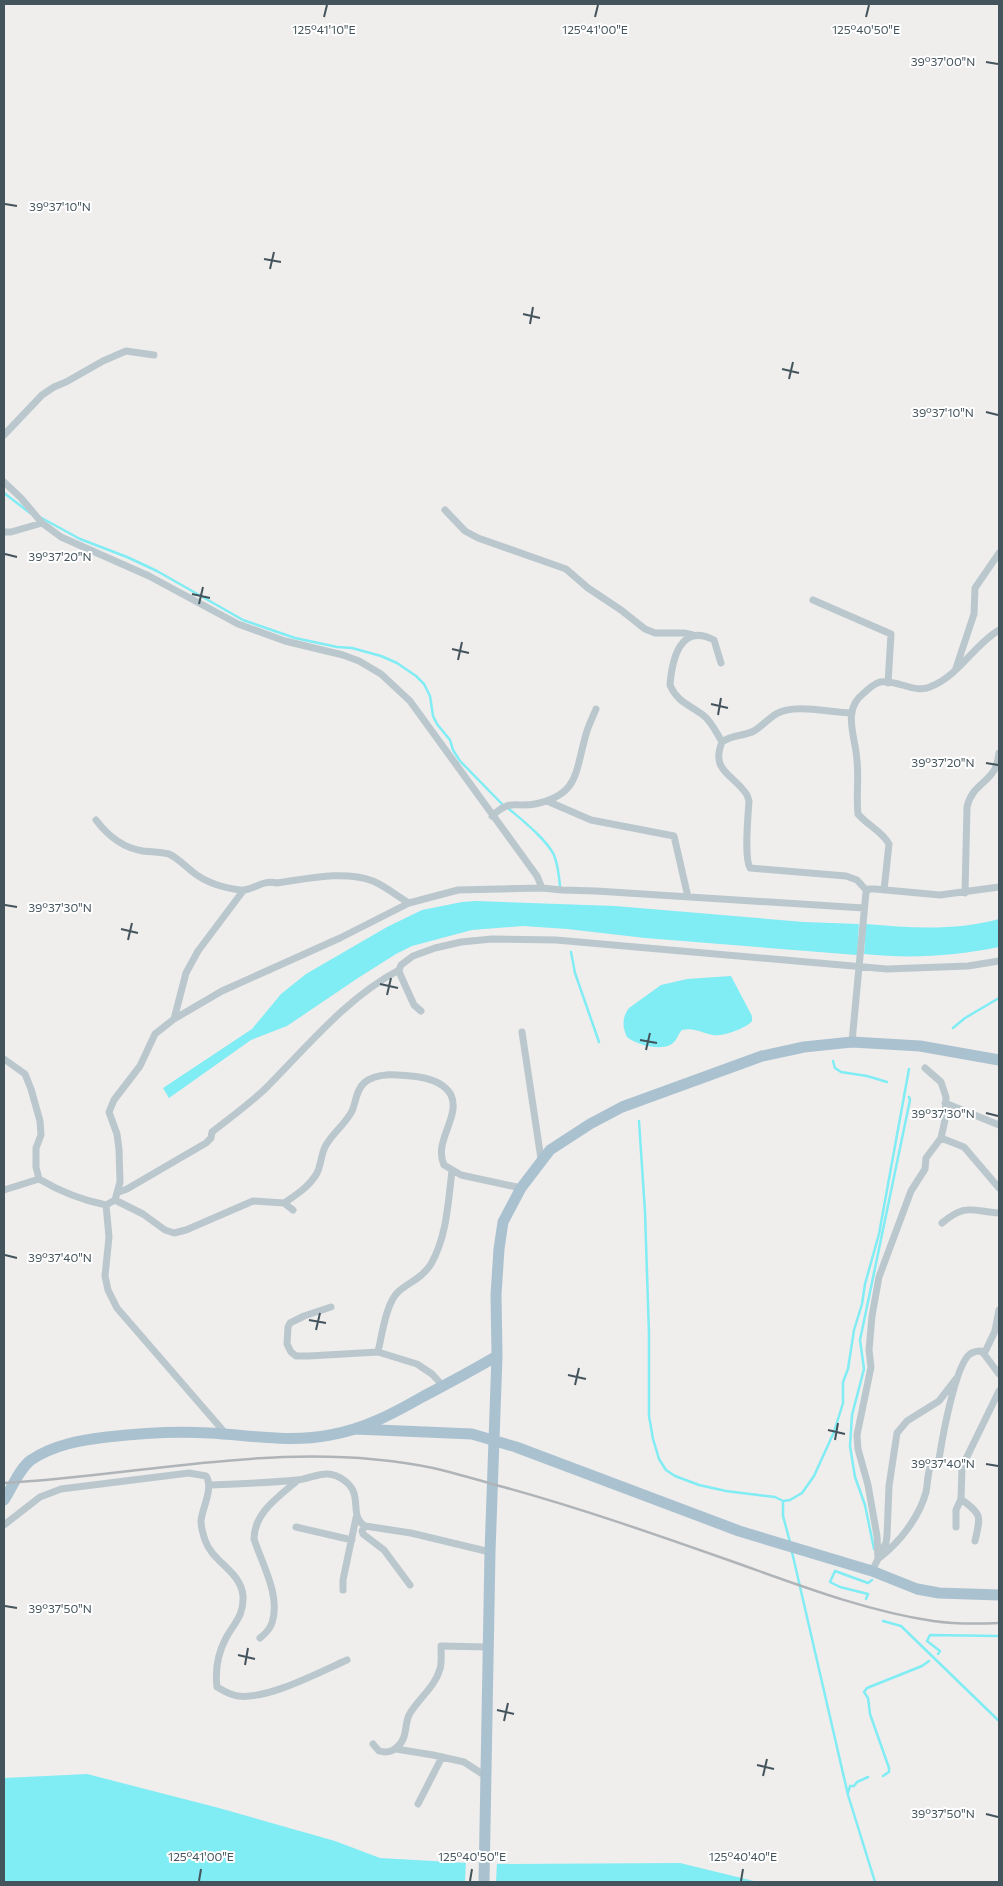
<svg xmlns="http://www.w3.org/2000/svg" width="1003" height="1886" font-family="Commissioner,sans-serif">
<style>
.water{fill:#80ecf3}
.pier{fill:#f0eded}
.lines{fill:none;stroke-linecap:round;stroke-linejoin:round}
.stream{stroke:#80ecf3;stroke-width:2.5}
.minor{stroke:#bac8ce;stroke-width:7}
.primary{stroke:#aac2cf;stroke-width:11}
.rail{stroke:#afb4b8;stroke-width:2.5}
.ticks{fill:none;stroke:#44545c;stroke-width:2}
.ticks-label{font-size:12px;text-anchor:middle;fill:#44545c;stroke:#fff;stroke-width:4;stroke-linejoin:round;paint-order:stroke}
</style>
<rect width="100%" height="100%" fill="#f0eded"/>
<path class="water" d="M 476,901 L 615,906 L 804,922 L 859,924 L 857,955 L 645,938 L 567,929 L 523,926 L 472,930 L 412,946 L 396,954 L 358,978 L 287,1026 L 251,1040 L 169,1098 L 163,1088 L 252,1029 L 281,994 L 306,974 L 387,927 L 422,910 L 462,902 Z
M 999,919 L 999,947 C 954,956 910,959 864,954 L 866,924 C 911,928 955,931 999,919 Z
M 731,976 L 752,1016 L 752,1021 C 747,1028 722,1037 713,1035 C 702,1033 694,1027 682,1030 C 678,1034 677,1040 673,1043 C 663,1052 636,1045 627,1037 C 622,1027 622,1017 629,1008 L 661,985 L 687,979 Z
M 87,1774 L 219,1808 L 335,1841 L 380,1858 L 485,1864 L 680,1863 L 758,1882 L 4,1882 L 4,1778 Z"/>
<path class="pier" d="M 466,1861 L 497,1862 L 496,1882 L 465,1882 Z"/>
<g class="lines">
<path class="stream" d="M 4,493 L 30,513
M 38,516 L 80,539 L 127,557 L 157,571 L 243,620 L 295,638 L 337,647 L 352,648 L 381,656 L 397,663 L 416,676 L 424,684 L 430,696 L 433,716 L 437,724 L 450,740 L 453,750 L 460,761 L 503,805
M 508,808 C 522,820 546,839 554,855 C 558,865 559,875 560,886
M 571,952 L 575,973 L 599,1042
M 953,1028 L 965,1018 L 999,998
M 833,1061 L 835,1068 L 841,1072 L 867,1076 L 887,1082
M 639,1121 L 645,1212 L 649,1334 L 649,1416 L 653,1439 L 659,1459 L 666,1470 L 675,1476 L 699,1485 L 726,1491 L 775,1497 L 783,1501
M 790,1542 L 783,1516 L 783,1501 L 790,1500 L 802,1493 L 814,1476 L 834,1432 L 843,1403 L 843,1382 L 848,1369 L 854,1330 L 862,1304 L 865,1284 L 879,1234 L 909,1069
M 874,1549 L 865,1505 L 855,1477 L 850,1446 L 852,1415 L 864,1369 L 860,1340 L 910,1100 L 909,1097
M 792,1552 L 848,1795 L 875,1882
M 866,1599 L 868,1594 L 840,1587 L 830,1582 L 835,1571 L 868,1583 L 872,1580
M 883,1621 L 901,1626 L 999,1721
M 938,1654 L 940,1651 L 927,1641 L 930,1635 L 999,1636
M 883,1776 L 889,1772 L 889,1768 L 870,1714 L 868,1698 L 864,1692 L 867,1688 L 922,1666 L 929,1661
M 848,1793 L 850,1786 L 854,1786 L 857,1782 L 868,1777"/>
<path class="minor" d="M 4,435 L 42,395 L 54,387 L 66,382 L 103,361 L 126,351 L 154,355
M 4,482 L 21,498 L 42,523 L 61,537 L 149,576 L 238,624 L 285,641 L 343,655 L 359,661 L 381,674 L 410,701 L 537,876 L 542,888
M 445,510 L 465,531 L 478,538 L 566,569 L 588,588 L 621,610 L 645,629 L 655,633 L 684,633 L 693,635
M 4,532 L 11,532 L 42,523
M 813,600 L 891,634 L 888,683
M 721,663 L 714,640 C 680,622 672,660 670,685 C 677,702 690,705 703,715 C 712,722 716,732 722,742
M 956,668 L 974,614 L 975,588 L 999,553
M 852,713 C 830,713 795,703 776,714 C 768,719 762,726 754,731 C 744,736 731,735 722,742 C 710,772 734,774 747,795 L 749,801 C 748,816 744,858 750,868 L 846,876 L 857,880 L 867,891
M 547,801 L 591,820 L 674,836 L 688,897
M 492,816 C 511,798 515,808 535,804 C 578,795 575,774 585,738 C 587,728 592,719 596,709
M 96,820 C 108,836 123,848 143,851 C 151,852 161,852 169,854 C 178,858 186,867 194,873 C 207,883 225,888 240,890 C 252,892 261,879 277,883 C 307,879 343,870 373,881 C 385,886 397,896 409,903
M 884,890 L 889,844 C 883,832 867,825 858,814 C 856,797 859,779 857,761 C 856,737 841,710 864,693 C 868,689 874,684 880,682 C 898,679 915,695 932,686 C 960,674 974,645 999,630
M 965,893 L 967,807 C 972,787 983,786 993,772 C 997,767 998,760 999,753
M 421,1011 L 414,1005 L 400,974 L 399,970 L 401,965 L 413,956 L 435,948 L 461,942 L 492,939 L 556,940 L 887,969 L 968,966 L 999,961
M 174,1019 L 186,973 L 198,951 L 243,891
M 522,1032 L 541,1159
M 852,1042 L 866,892 L 869,889 L 875,889 L 940,895 L 999,887
M 4,1059 L 25,1074 L 31,1089 L 40,1121 L 41,1135 L 36,1148 L 36,1167 L 39,1179 C 61,1192 81,1200 106,1205 L 115,1200 L 120,1182 L 119,1149 L 117,1134 L 109,1112 L 114,1100 L 140,1066 L 155,1034 L 174,1019 L 222,991 L 340,938 L 409,903 L 458,890 L 542,888 L 562,890 L 596,891 L 864,908
M 945,1103 L 999,1125
M 941,1138 L 964,1147 L 999,1188
M 4,1190 L 39,1179
M 119,1192 L 127,1189 L 206,1143 L 211,1138 L 212,1132 C 230,1118 249,1104 265,1089 C 307,1047 346,998 399,970
M 115,1200 L 143,1214 L 165,1230 L 174,1233 L 186,1230 L 253,1201 L 284,1203 L 293,1210
M 284,1203 C 296,1195 310,1186 317,1173 C 321,1165 321,1155 325,1147 C 331,1134 345,1125 352,1111 C 356,1102 356,1090 364,1083 C 378,1071 402,1075 419,1077 C 431,1079 445,1084 451,1095 C 461,1117 433,1141 444,1165 L 461,1175 L 521,1188
M 106,1205 L 109,1237 L 105,1276 L 108,1290 L 117,1308 L 226,1434
M 942,1223 C 966,1203 971,1211 999,1213
M 331,1307 L 304,1316 L 290,1323 L 288,1327 L 287,1344 L 291,1352 L 296,1356 L 309,1356 L 378,1352 L 417,1364 L 432,1374 L 443,1386
M 999,1310 L 995,1331 L 984,1354 L 999,1374
M 378,1352 C 382,1335 386,1302 399,1291 C 410,1282 423,1277 431,1264 C 447,1236 448,1202 452,1171
M 209,1485 C 238,1484 268,1483 297,1480 C 307,1479 317,1474 327,1474 C 333,1474 340,1477 345,1481 C 364,1495 348,1516 365,1526 L 411,1533 L 490,1552
M 961,1499 C 982,1515 981,1515 975,1541
M 4,1525 L 40,1497 L 61,1489 L 189,1473 L 206,1476 C 214,1488 202,1508 201,1521 C 201,1528 203,1534 205,1540 C 212,1562 241,1571 243,1596 C 244,1616 234,1623 226,1638 C 218,1653 215,1670 217,1687 C 224,1691 230,1695 238,1696 C 267,1700 320,1672 347,1660
M 365,1526 L 362,1531 L 363,1534 L 384,1550 L 410,1585
M 296,1527 L 352,1540
M 956,1527 L 956,1510 L 961,1499 L 962,1467 L 999,1391
M 879,1556 L 886,1543 L 887,1536 L 889,1486 L 897,1433 L 907,1421 L 939,1401 L 956,1379
M 878,1559 C 899,1543 919,1518 926,1492 C 928,1483 927,1474 931,1465 L 939,1459 C 942,1440 955,1365 970,1354 C 973,1352 977,1351 981,1351 L 984,1354
M 872,1571 L 878,1559 L 877,1536 L 868,1485 L 858,1449 L 857,1435 L 871,1367 L 869,1350 L 872,1316 L 879,1277 L 911,1191 L 925,1169 L 926,1158 L 941,1138 L 945,1120 L 946,1097 L 941,1082 L 925,1068
M 343,1590 L 343,1580 L 356,1518
M 260,1638 C 265,1634 270,1629 272,1623 C 281,1596 262,1564 254,1539 C 254,1512 280,1496 298,1480
M 373,1744 L 379,1751 C 386,1753 392,1752 397,1747 C 408,1738 404,1726 409,1715 C 418,1699 435,1687 440,1669 C 442,1662 441,1653 441,1646 L 488,1647
M 396,1749 L 433,1755 L 464,1762 L 487,1777
M 418,1804 L 442,1757"/>
<path class="primary" d="M 355,1429 L 472,1434 L 516,1447 L 739,1531 L 872,1571 L 917,1589 L 939,1593 L 999,1595
M 4,1500 C 12,1488 19,1469 31,1460 C 53,1445 81,1440 107,1437 C 141,1433 175,1431 209,1433 C 249,1435 290,1443 330,1435 C 365,1429 394,1413 424,1396 C 449,1383 473,1370 497,1356
M 484,1882 L 490,1552 L 497,1356 L 496,1295 L 499,1249 L 503,1222 L 521,1188 L 550,1150 L 590,1124 L 622,1107 L 762,1056 L 804,1047 L 852,1042 L 920,1046 L 999,1060"/>
<path class="rail" d="M 4,1483 C 147,1475 290,1438 433,1468 C 458,1474 482,1481 507,1488 C 583,1509 657,1535 731,1561 C 796,1584 865,1611 933,1621 C 954,1624 977,1624 999,1623"/>
</g>
<path class="ticks" d="M 324,17 L 327,5M 595,17 L 598,5M 866,17 L 869,5M 986,62 L 998,64M 5,204 L 17,206M 264,259 L 281,262M 270,269 L 274,252M 523,314 L 540,318M 530,324 L 533,307M 782,369 L 799,373M 789,379 L 793,362M 986,412 L 998,415M 5,554 L 17,557M 192,594 L 210,598M 199,604 L 203,587M 452,649 L 469,653M 458,660 L 462,642M 711,704 L 728,708M 718,715 L 721,698M 986,763 L 998,765M 5,905 L 17,907M 121,929 L 138,933M 128,940 L 132,923M 380,984 L 398,988M 387,995 L 391,978M 640,1040 L 657,1043M 646,1050 L 650,1033M 986,1113 L 998,1116M 5,1255 L 17,1258M 309,1320 L 326,1323M 316,1330 L 320,1313M 568,1375 L 586,1379M 575,1385 L 579,1368M 828,1430 L 845,1434M 835,1440 L 838,1423M 986,1464 L 998,1466M 5,1606 L 17,1608M 238,1655 L 255,1659M 245,1665 L 248,1648M 497,1710 L 514,1714M 504,1721 L 508,1703M 757,1765 L 774,1769M 763,1776 L 767,1759M 986,1814 L 998,1817M 199,1881 L 201,1869M 470,1881 L 472,1869M 741,1881 L 743,1869"/>
<g class="ticks-label">
<text x="324" y="34">125°41'10"E</text>
<text x="595" y="34">125°41'00"E</text>
<text x="866" y="34">125°40'50"E</text>
<text x="943" y="66">39°37'00"N</text>
<text x="60" y="211">39°37'10"N</text>
<text x="943" y="417">39°37'10"N</text>
<text x="60" y="561">39°37'20"N</text>
<text x="943" y="767">39°37'20"N</text>
<text x="60" y="912">39°37'30"N</text>
<text x="943" y="1118">39°37'30"N</text>
<text x="60" y="1262">39°37'40"N</text>
<text x="943" y="1468">39°37'40"N</text>
<text x="60" y="1613">39°37'50"N</text>
<text x="943" y="1818">39°37'50"N</text>
<text x="201" y="1861">125°41'00"E</text>
<text x="472" y="1861">125°40'50"E</text>
<text x="743" y="1861">125°40'40"E</text>
</g>
<rect width="1003" height="1886" fill="none" stroke="#44545c" stroke-width="10"/>
</svg>
